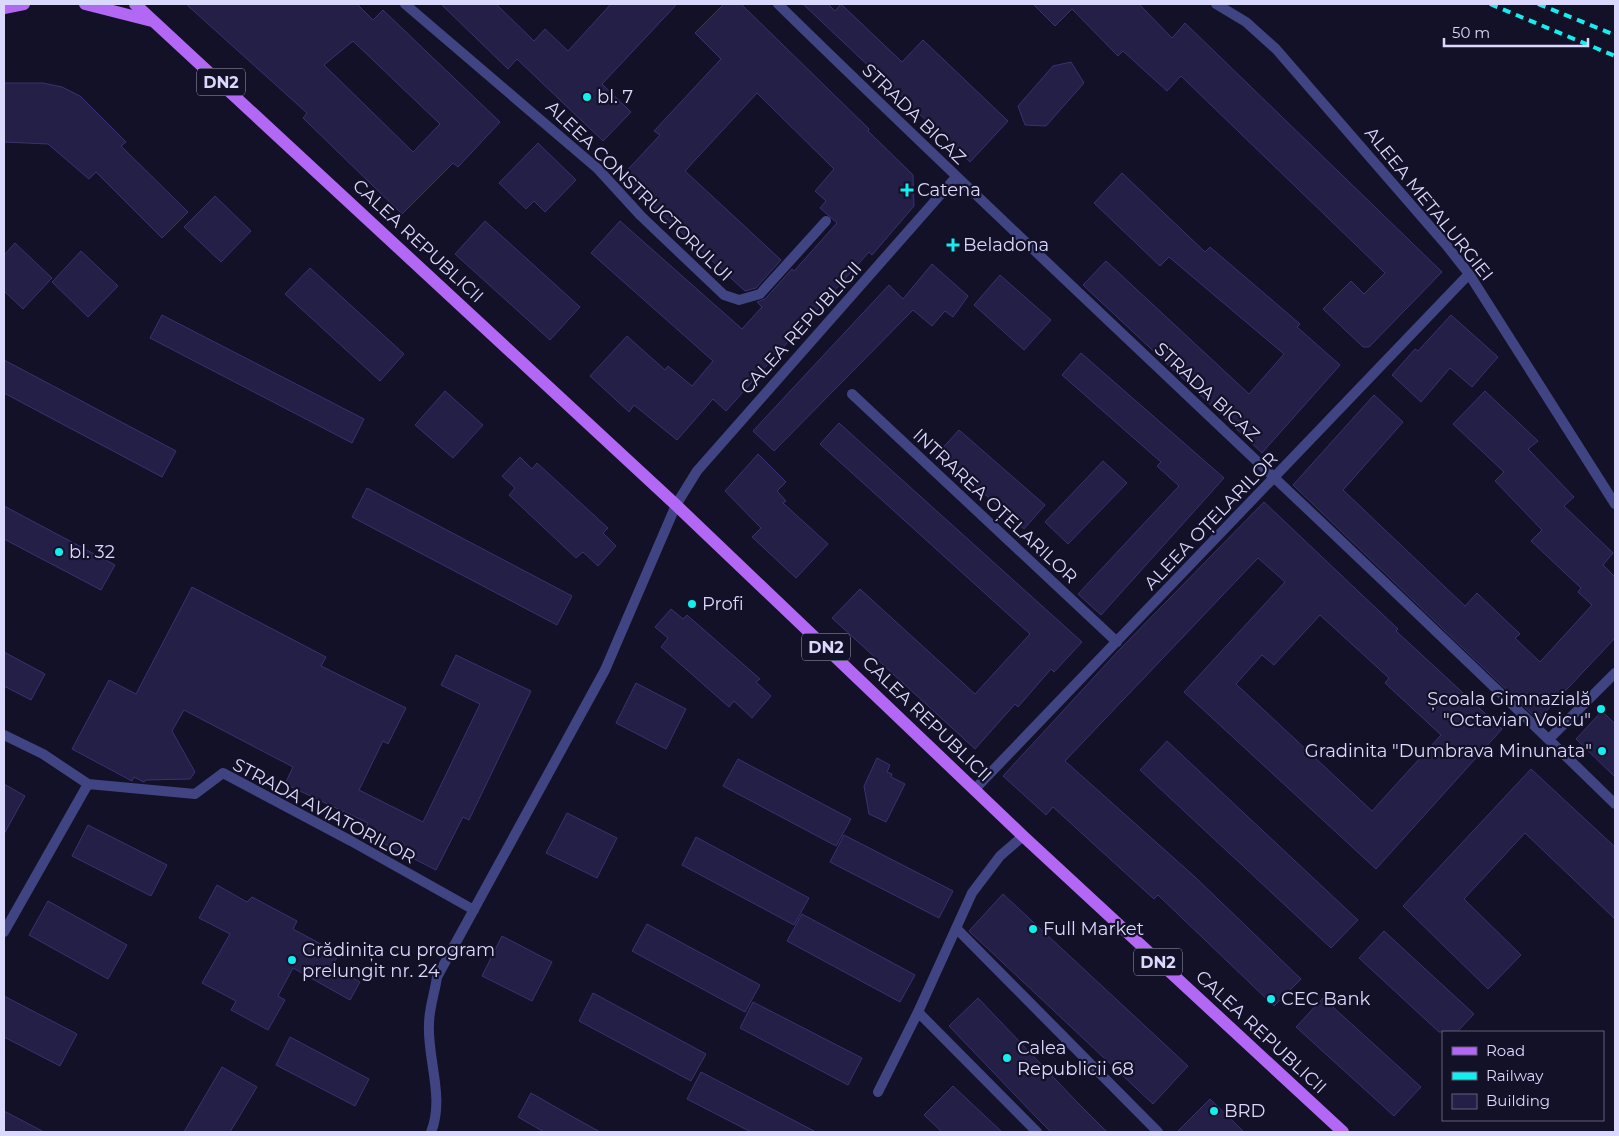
<svg xmlns="http://www.w3.org/2000/svg" width="1619" height="1136" font-family="Montserrat,sans-serif">
<style>
.building{fill:#231f46;stroke:#383271;fill-rule:evenodd}
.lines{fill:none;stroke-linecap:round;stroke-linejoin:round}
.minor{stroke:#404482;stroke-width:10}
.primary{stroke:#b368f5;stroke-width:12}
.rail{stroke:#12efef;stroke-width:4;stroke-dasharray:8 6;stroke-linecap:butt}
.poi-dot{fill:#12efef;stroke:#131127;stroke-width:2}
.labels{text-anchor:middle;stroke-width:4.5;stroke-linejoin:round;paint-order:stroke}
.shield{fill:#131127;stroke:#9e9dbd;stroke-width:1}
.shield-label{font-size:16px;font-weight:bold;fill:#dad9fd}
.poi-label{font-size:18px;fill:#dad9fd;stroke:#131127;text-anchor:start}
.street-label{font-size:18px;fill:#dad9fd;stroke:#131127}
</style>
<rect width="100%" height="100%" fill="#131127"/>
<path class="building" d="M 186,4 L 357,4 L 373,20 L 383,10 L 500,122 L 458,167 L 453,163 L 402,214 L 303,118 L 307,113 ZM 353,41 L 440,124 L 413,152 L 324,65 Z
M 441,4 L 496,4 L 534,41 L 545,29 L 568,51 L 611,4 L 677,4 L 602,84 L 631,112 L 603,141 L 517,59 L 508,69 Z
M 724,4 L 741,4 L 869,129 L 868,131 L 913,175 L 914,206 L 872,255 L 869,252 L 726,411 L 713,399 L 677,440 L 634,405 L 629,412 L 590,376 L 627,336 L 665,370 L 668,366 L 692,386 L 713,361 L 591,253 L 620,221 L 742,329 L 762,307 L 757,302 L 765,299 L 792,269 L 794,271 L 837,223 L 820,208 L 826,201 L 815,191 L 834,169 L 757,93 L 685,171 L 781,260 L 756,288 L 745,291 L 621,177 L 660,135 L 654,131 L 721,59 L 695,33 Z
M 803,4 L 828,4 L 835,11 L 841,4 L 902,62 L 923,40 L 1008,121 L 970,162 Z
M 1033,4 L 1139,4 L 1172,38 L 1185,23 L 1442,272 L 1369,347 L 1363,347 L 1323,309 L 1351,281 L 1364,294 L 1385,273 L 1181,76 L 1167,91 L 1123,51 L 1118,56 L 1072,9 L 1055,26 Z
M 1071,62 L 1084,83 L 1046,126 L 1025,125 L 1018,106 L 1053,66 Z
M 4,83 L 43,83 L 62,87 L 80,96 L 126,142 L 121,146 L 188,212 L 162,238 L 96,172 L 89,179 L 48,144 L 4,142 Z
M 538,143 L 576,180 L 545,212 L 534,201 L 526,209 L 499,183 Z
M 1122,173 L 1205,252 L 1210,247 L 1300,324 L 1297,327 L 1340,365 L 1262,453 L 1083,285 L 1106,261 L 1249,394 L 1284,354 L 1169,257 L 1160,266 L 1094,203 Z
M 215,196 L 251,231 L 221,262 L 184,227 Z
M 485,221 L 580,307 L 550,340 L 455,254 Z
M 15,243 L 52,278 L 23,309 L 4,291 L 4,255 Z
M 81,251 L 118,286 L 88,317 L 52,282 Z
M 932,264 L 968,296 L 953,317 L 945,311 L 932,326 L 913,310 L 774,451 L 753,431 L 889,285 L 903,299 Z
M 310,268 L 404,354 L 380,381 L 285,294 Z
M 1000,275 L 1051,320 L 1024,350 L 974,305 Z
M 162,315 L 364,419 L 352,443 L 150,338 Z
M 1451,315 L 1498,357 L 1472,387 L 1450,368 L 1421,402 L 1392,375 L 1415,349 L 1418,351 Z
M 1081,353 L 1224,478 L 1101,615 L 1078,594 L 1179,486 L 1157,466 L 1161,462 L 1062,375 Z
M 4,360 L 176,451 L 162,477 L 4,393 Z
M 445,391 L 483,425 L 453,458 L 415,425 Z
M 1485,391 L 1538,441 L 1528,449 L 1574,497 L 1564,506 L 1613,553 L 1603,565 L 1615,577 L 1615,638 L 1538,720 L 1293,485 L 1374,395 L 1403,422 L 1343,490 L 1465,606 L 1477,593 L 1520,634 L 1515,638 L 1540,662 L 1592,605 L 1578,592 L 1581,588 L 1531,541 L 1542,530 L 1495,481 L 1504,472 L 1453,424 Z
M 839,423 L 1082,642 L 1054,672 L 1051,669 L 1018,707 L 1015,704 L 975,749 L 832,618 L 860,589 L 975,694 L 1030,634 L 820,444 Z
M 959,430 L 1045,505 L 1024,529 L 938,453 Z
M 758,454 L 786,482 L 777,491 L 786,501 L 783,503 L 828,544 L 796,578 L 752,537 L 761,528 L 725,491 Z
M 520,457 L 532,469 L 537,463 L 608,528 L 603,533 L 616,546 L 598,566 L 583,552 L 576,558 L 509,495 L 515,488 L 502,476 Z
M 1103,461 L 1127,483 L 1068,544 L 1045,522 Z
M 367,488 L 572,596 L 557,625 L 352,517 Z
M 1264,502 L 1398,629 L 1396,631 L 1502,729 L 1376,869 L 1184,692 L 1285,582 L 1258,558 L 1065,761 L 1195,877 L 1301,979 L 1274,1006 L 1158,895 L 1154,899 L 1053,807 L 1046,815 L 1003,776 L 1120,649 ZM 1320,615 L 1389,678 L 1385,683 L 1441,735 L 1372,811 L 1236,684 L 1262,655 L 1274,665 Z
M 4,506 L 115,565 L 101,590 L 4,539 Z
M 192,587 L 326,657 L 321,666 L 406,708 L 388,744 L 383,741 L 359,790 L 423,822 L 480,704 L 441,685 L 456,655 L 531,691 L 469,820 L 463,817 L 436,870 L 363,833 L 368,823 L 285,784 L 293,767 L 184,710 L 172,731 L 195,772 L 190,779 L 146,780 L 144,782 L 134,777 L 132,781 L 72,749 L 109,680 L 136,694 Z
M 671,609 L 683,619 L 687,615 L 760,679 L 756,682 L 771,696 L 752,718 L 734,701 L 729,707 L 661,647 L 668,638 L 655,627 Z
M 4,652 L 45,674 L 31,700 L 4,686 Z
M 636,683 L 686,709 L 666,749 L 616,723 Z
M 1602,711 L 1615,724 L 1615,777 L 1576,739 Z
M 1167,741 L 1358,920 L 1331,948 L 1140,770 Z
M 877,758 L 890,765 L 887,772 L 892,774 L 891,777 L 905,784 L 886,822 L 869,814 L 864,786 Z
M 738,759 L 851,819 L 836,846 L 723,786 Z
M 1531,769 L 1615,847 L 1615,919 L 1525,833 L 1464,899 L 1521,955 L 1488,989 L 1403,906 Z
M 4,784 L 25,796 L 4,834 Z
M 567,813 L 617,838 L 597,878 L 546,853 Z
M 88,825 L 167,865 L 151,896 L 72,856 Z
M 844,835 L 953,891 L 939,918 L 830,862 Z
M 696,837 L 809,898 L 794,925 L 682,865 Z
M 217,885 L 247,902 L 252,897 L 297,921 L 293,929 L 339,954 L 332,966 L 360,982 L 350,1000 L 293,968 L 278,996 L 285,1000 L 268,1030 L 231,1010 L 236,1001 L 202,983 L 230,934 L 199,918 Z
M 1003,894 L 1188,1066 L 1153,1104 L 969,931 Z
M 48,901 L 127,945 L 108,979 L 29,935 Z
M 802,914 L 915,975 L 900,1002 L 787,941 Z
M 647,924 L 760,985 L 745,1012 L 632,951 Z
M 1384,931 L 1474,1014 L 1457,1032 L 1439,1032 L 1359,958 Z
M 502,936 L 552,962 L 532,1001 L 482,976 Z
M 593,993 L 706,1054 L 691,1081 L 579,1021 Z
M 4,996 L 77,1034 L 60,1066 L 4,1037 Z
M 978,998 L 1077,1102 L 1107,1132 L 1051,1132 L 1036,1117 L 949,1026 Z
M 1323,998 L 1421,1087 L 1394,1116 L 1296,1027 Z
M 753,1002 L 862,1058 L 848,1085 L 740,1028 Z
M 290,1037 L 369,1079 L 355,1106 L 276,1065 Z
M 222,1067 L 257,1087 L 230,1132 L 184,1132 Z
M 701,1072 L 816,1132 L 751,1132 L 687,1099 Z
M 953,1086 L 1002,1132 L 942,1132 L 924,1115 Z
M 531,1093 L 566,1113 L 600,1132 L 544,1132 L 518,1117 Z
M 1210,1099 L 1244,1132 L 1177,1132 Z
M 4,1111 L 44,1132 L 4,1132 Z"/>
<g class="lines">
<path class="minor" d="M 405,4 L 598,169 L 641,216 L 724,295 L 739,300 L 760,294 L 826,221
M 778,4 C 1054,274 1339,534 1615,804
M 1216,4 L 1246,22 L 1276,49 L 1447,246 L 1469,274 L 1615,504
M 852,394 L 1117,642
M 4,735 L 43,754 L 88,784 L 195,794 L 223,773 L 351,841 L 474,910
M 1549,739 L 1615,673
M 975,789 L 1469,274
M 956,928 L 1158,1132
M 4,932 L 88,784
M 918,1012 L 1037,1132
M 878,1092 L 918,1012 L 972,893 L 1000,856 L 1023,836
M 431,1132 C 445,1098 427,1058 429,1024 C 429,1008 435,992 437,977 L 605,670 L 676,505 L 697,471 L 956,177"/>
<path class="primary" d="M 85,4 L 152,21
M 135,4 L 676,505 L 1023,836 L 1343,1132
M 4,8 L 24,4"/>
<path class="rail" d="M 1490,4 L 1615,56
M 1538,4 L 1615,35"/>
</g>
<g class="poi-dot">
<circle cx="587" cy="97" r="5"/>
<path d="M904.5 182.5h5v5h5v5h-5v5h-5v-5h-5v-5h5z"/>
<path d="M950.5 237.5h5v5h5v5h-5v5h-5v-5h-5v-5h5z"/>
<circle cx="59" cy="552" r="5"/>
<circle cx="692" cy="604" r="5"/>
<circle cx="1601" cy="709" r="5"/>
<circle cx="1602" cy="751" r="5"/>
<circle cx="1033" cy="929" r="5"/>
<circle cx="292" cy="960" r="5"/>
<circle cx="1271" cy="999" r="5"/>
<circle cx="1007" cy="1058" r="5"/>
<circle cx="1214" cy="1111" r="5"/>
</g>
<g class="labels">
<g class="shield">
<rect x="197" y="68.5" width="48" height="27" rx="4"/>
<rect x="802" y="633.5" width="48" height="27" rx="4"/>
<rect x="1134" y="948.5" width="48" height="27" rx="4"/>
</g>
<g class="shield-label">
<text x="221" y="88">DN2</text>
<text x="826" y="653">DN2</text>
<text x="1158" y="968">DN2</text>
</g>
<g class="poi-label">
<text x="597" y="103">bl. 7</text>
<text x="917" y="196">Catena</text>
<text x="963" y="251">Beladona</text>
<text x="69" y="558">bl. 32</text>
<text x="702" y="610">Profi</text>
<text x="1591" y="705" text-anchor="end">Școala Gimnazială<tspan x="1591" dy="21">"Octavian Voicu"</tspan></text>
<text x="1592" y="757" text-anchor="end">Gradinita "Dumbrava Minunata"</text>
<text x="1043" y="935">Full Market</text>
<text x="302" y="956">Grădinița cu program<tspan x="302" dy="21">prelungit nr. 24</tspan></text>
<text x="1281" y="1005">CEC Bank</text>
<text x="1017" y="1054">Calea<tspan x="1017" dy="21">Republicii 68</tspan></text>
<text x="1224" y="1117">BRD</text>
</g>
<g class="street-label">
<text transform="translate(914 114) rotate(44)" y="6">STRADA BICAZ</text>
<text transform="translate(639 191) rotate(44)" y="6">ALEEA CONSTRUCTORULUI</text>
<text transform="translate(1429 204) rotate(51)" y="6">ALEEA METALURGIEI</text>
<text transform="translate(418 241) rotate(43)" y="6">CALEA REPUBLICII</text>
<text transform="translate(801 328) rotate(-48)" y="6">CALEA REPUBLICII</text>
<text transform="translate(1207 392) rotate(43)" y="6">STRADA BICAZ</text>
<text transform="translate(995 506) rotate(43)" y="6">INTRAREA OȚELARILOR</text>
<text transform="translate(1211 521) rotate(-46)" y="6">ALEEA OȚELARILOR</text>
<text transform="translate(927 719) rotate(44)" y="6">CALEA REPUBLICII</text>
<text transform="translate(324 811) rotate(28)" y="6">STRADA AVIATORILOR</text>
<text transform="translate(1261 1032) rotate(43)" y="6">CALEA REPUBLICII</text>
</g>
</g>
<rect width="1619" height="1136" fill="none" stroke="#dad9fd" stroke-width="10"/>
<rect x="1442" y="1031" width="162" height="90" fill="#131127" stroke="#63617d"/>
<rect x="1452" y="1047" width="25" height="8" fill="#b368f5" stroke="#63617d"/>
<text x="1486" y="1056" font-size="15" fill="#dad9fd">Road</text>
<rect x="1452" y="1072" width="25" height="8" fill="#12efef" stroke="#63617d"/>
<text x="1486" y="1081" font-size="15" fill="#dad9fd">Railway</text>
<rect x="1452" y="1094" width="25" height="15" fill="#231f46" stroke="#63617d"/>
<text x="1486" y="1106" font-size="15" fill="#dad9fd">Building</text>
<path d="M1444 38v8h144v-8" fill="none" stroke="#dad9fd" stroke-width="2.5"/>
<text x="1452" y="38" font-size="15" fill="#dad9fd" stroke="#131127" stroke-width="4" paint-order="stroke">50 m</text>
</svg>
